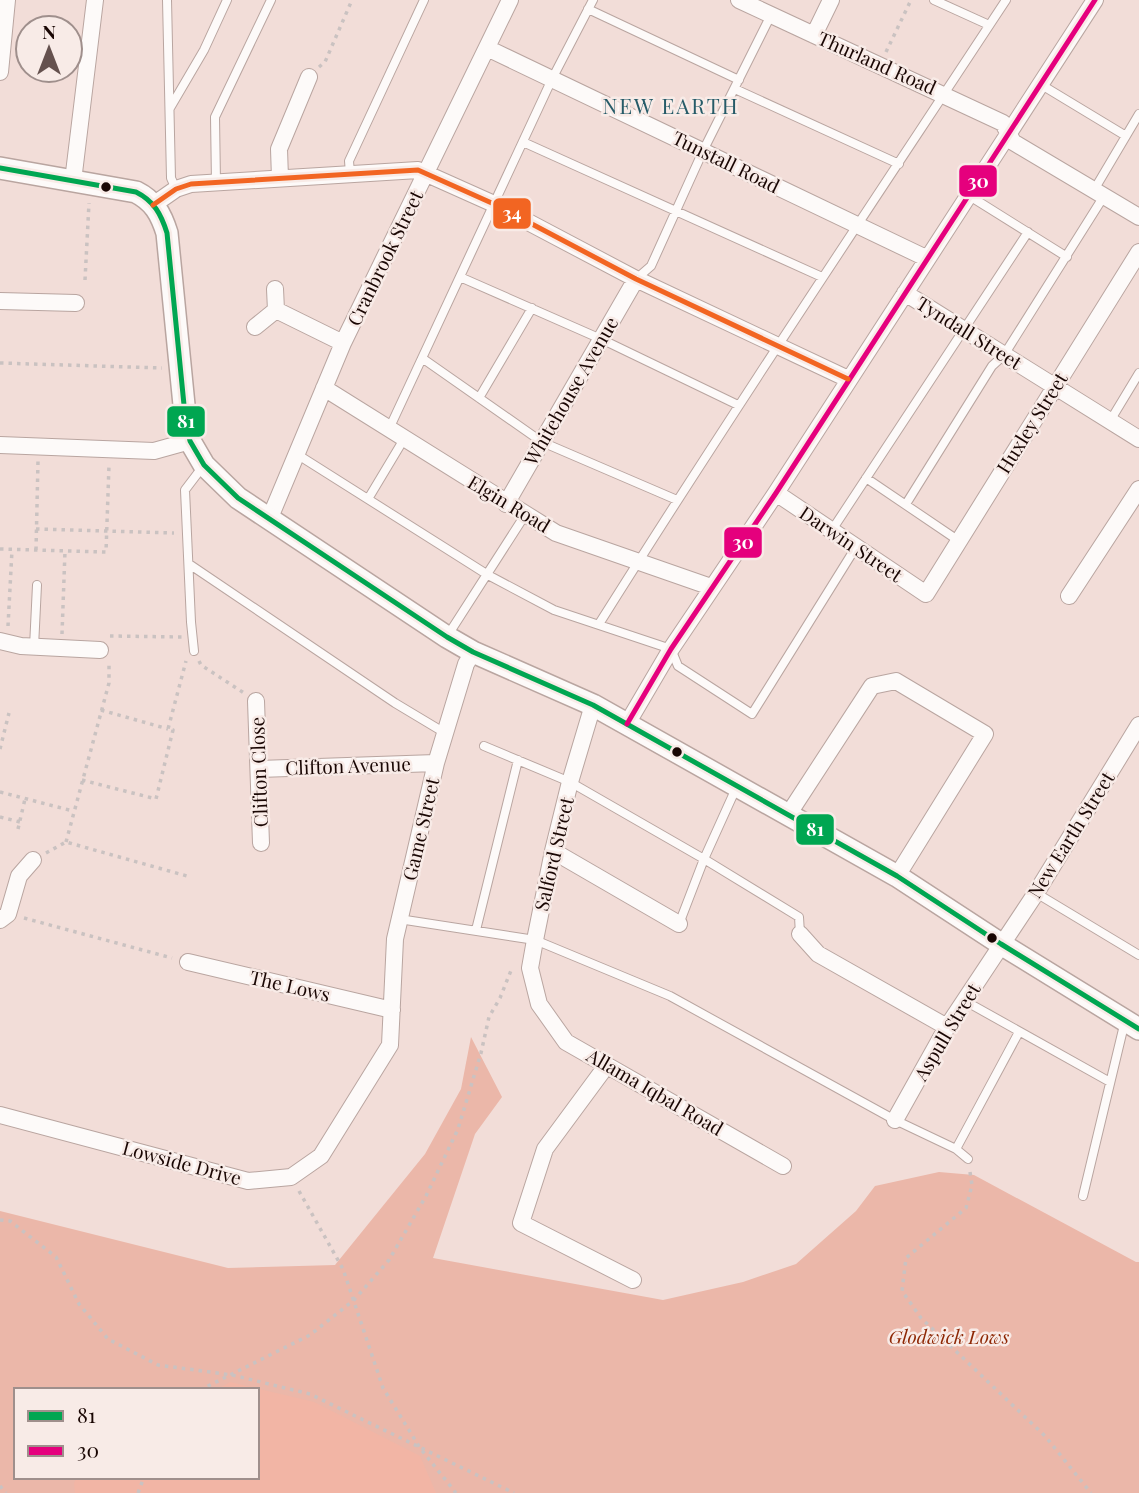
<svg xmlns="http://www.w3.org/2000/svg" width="1139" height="1493" font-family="'Playfair Display',serif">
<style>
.green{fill:#ebb7a9;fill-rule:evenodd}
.forest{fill:#f2b5a5}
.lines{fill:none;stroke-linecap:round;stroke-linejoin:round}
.lane-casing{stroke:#b9a5a0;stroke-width:10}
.street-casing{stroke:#b9a5a0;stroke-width:18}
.secondary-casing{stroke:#b9a5a0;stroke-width:24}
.path{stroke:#cac2c1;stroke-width:3.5;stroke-dasharray:3.5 5;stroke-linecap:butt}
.lane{stroke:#fdfaf9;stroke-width:8}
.street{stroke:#fdfaf9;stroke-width:16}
.secondary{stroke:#fdfaf9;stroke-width:21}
.bus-1-casing{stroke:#f8ebe7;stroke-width:10}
.bus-2-casing{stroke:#f8ebe7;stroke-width:10}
.bus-3-casing{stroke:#f8ebe7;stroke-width:10}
.bus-1{stroke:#00a651;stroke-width:5}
.bus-2{stroke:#e5007d;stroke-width:5}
.bus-3{stroke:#f26522;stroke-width:5}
.bus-dot{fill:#190603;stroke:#f8ebe7;stroke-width:2.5}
.labels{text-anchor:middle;stroke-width:5;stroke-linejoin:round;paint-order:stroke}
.street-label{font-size:19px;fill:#190603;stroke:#f8ebe7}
.park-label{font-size:19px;font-style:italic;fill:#8e2805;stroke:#f8ebe7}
.neighbourhood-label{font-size:21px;letter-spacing:2px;fill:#265b68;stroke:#f8ebe7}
.line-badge{stroke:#f8ebe7;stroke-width:2.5}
.badge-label{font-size:19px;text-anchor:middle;font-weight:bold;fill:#fff}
</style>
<rect width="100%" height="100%" fill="#f2ddd8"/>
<path class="green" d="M 471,1037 L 502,1097 L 475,1134 L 433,1258 L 663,1300 L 743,1282 L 796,1264 L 856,1211 L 875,1186 L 939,1172 L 974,1175 L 1136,1262 L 1139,1262 L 1139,1493 L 0,1493 L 0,1211 L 228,1268 L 335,1265 L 425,1154 L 461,1089 ZM 16,1390 L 257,1390 L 257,1477 L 16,1477 Z"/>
<path class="forest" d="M 230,1382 L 314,1402 L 420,1456 L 436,1493 L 75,1493 L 74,1483 L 77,1477 L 257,1477 L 257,1390 L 216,1390 Z"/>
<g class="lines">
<defs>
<path id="lane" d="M 167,0 L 171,178 L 176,189
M 934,0 L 989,25
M 588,9 L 739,80
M 1040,84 L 1126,136
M 735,89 L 899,164
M 170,108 L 204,50 L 227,0
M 523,142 L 822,277
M 350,173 L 349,161 L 424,0
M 216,183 L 215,117 L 271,0
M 1094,190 L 1139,114
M 968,195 L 1067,257
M 460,277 L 601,339 L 738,405
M 636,279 L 651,266 L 703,151 L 771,15
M 422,358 L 542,442 L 677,500
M 479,398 L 532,308
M 1110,421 L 1139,373
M 389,429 L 552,79 L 593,0
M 295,453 L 488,575 L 554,610 L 671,649 L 678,666 L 752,714 L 856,547
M 866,478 L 959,541
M 368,499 L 404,439
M 906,504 L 992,366 L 1004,355 L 1104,196
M 832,530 L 1028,232
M 189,564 L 395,703 L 445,733
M 599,624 C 731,414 869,208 1006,0
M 448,635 L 525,515
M 34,647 L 37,585
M 194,651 L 191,622 L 185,490 L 204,465
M 484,746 L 570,782 L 704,859 L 799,917 L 800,934
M 1036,893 L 1139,955
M 399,919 L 535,940 L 670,996 L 895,1120 L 956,1149 L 968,1159
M 679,924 L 704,859 L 737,786
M 476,930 L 518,760
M 965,1001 L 1110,1082
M 956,1149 L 1019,1032
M 1083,1196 L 1125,1021"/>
<path id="street" d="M 739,0 L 1003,123 L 1013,142 L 1139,217
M 814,35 L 831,0
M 487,48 L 926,258
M 0,72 L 7,0
M 280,178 L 279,149 L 309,77
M 73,181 L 95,0
M 153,205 L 176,189 L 191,184 L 418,170 L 494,204 L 636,279 L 848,379
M 905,293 L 1139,439
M 0,301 L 76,303
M 276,310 L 343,343
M 255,327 L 276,310 L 275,289
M 324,388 L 556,533 L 711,587
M 0,445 L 154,451 L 190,441
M 776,493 L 926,594 L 1139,252
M 506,504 L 636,279
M 269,520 L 343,343 L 510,0
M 1069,596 L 1139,489
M 0,641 L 21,646 L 100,650
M 256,701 L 261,843
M 593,705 L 570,782 L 553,851 L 535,940 L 530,968 L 539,1004 L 566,1042 L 783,1166
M 627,724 L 671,649 L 776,493 L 1095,0
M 259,769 L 436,763
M 788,815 L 872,686 L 896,681 L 985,734 L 897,876
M 553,851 L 679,924
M 0,920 L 8,914 L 19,876 L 33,860
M 800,934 L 818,954 L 947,1027
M 188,962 L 392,1010
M 607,1065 L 545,1149 L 521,1223 L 633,1280
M 0,1115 L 248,1181 L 291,1177 L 321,1156 L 390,1045 L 395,939 L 436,763 L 466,664 L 473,652
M 895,1120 L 947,1027 L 1036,893 L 1139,725"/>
<path id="secondary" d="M 0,168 L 136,192 C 154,201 161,214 167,233 L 186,425 L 190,441 L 204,465 L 238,498 L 447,637 L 473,652 L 593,705 L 897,876 L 1001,944 L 1139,1029"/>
</defs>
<use href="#lane" class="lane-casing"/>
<use href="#street" class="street-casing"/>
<use href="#secondary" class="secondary-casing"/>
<path class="path" d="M 886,52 L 911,0
M 319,67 L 325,62 L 352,0
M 85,280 L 89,203
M 0,363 L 162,368
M 36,529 L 174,533
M 0,549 L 106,552 L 109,465
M 36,550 L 38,461
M 8,626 L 12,550
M 62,634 L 65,551
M 110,636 L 182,637
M 199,661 L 201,665 L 244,693
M 101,710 L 168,729
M 0,749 L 9,713
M 82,780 L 156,799 L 173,730 L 168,729 L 186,661
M 0,792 L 73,811
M 0,817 L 20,822
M 18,829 L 25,799
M 66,842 L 109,683 L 109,665
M 46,853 L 66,842 L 187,876
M 24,918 L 172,958
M 970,1172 L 972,1185 L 966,1208 L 906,1258 L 902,1291 L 921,1318 L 1045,1436 L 1091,1493
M 299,1191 L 343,1269 L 383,1388 L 420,1448 L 456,1493
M 0,1220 L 10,1221 L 56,1257 L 79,1304 L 108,1339 L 158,1365 L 232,1375 L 310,1394 L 514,1493
M 200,1390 L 310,1335 L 354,1300 L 389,1260 L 426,1196 L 458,1129 L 481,1053 L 489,1017 L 500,998 L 512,968
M 0,1486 L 6,1493
M 138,1493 L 144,1477"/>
<use href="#lane" class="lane"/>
<use href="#street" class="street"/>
<use href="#secondary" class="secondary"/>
<defs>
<path id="bus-1" d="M 0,168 L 136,192 C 154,201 161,214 167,233 L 186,425 L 190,441 L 204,465 L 238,498 L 447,637 L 473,652 L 593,705 L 897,876 L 1001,944 L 1139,1029"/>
<path id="bus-2" d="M 627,724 L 671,649 L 776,493 L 1095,0"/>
<path id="bus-3" d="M 153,205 L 176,189 L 191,184 L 418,170 L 494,204 L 636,279 L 848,379"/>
</defs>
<use href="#bus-1" class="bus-1-casing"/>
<use href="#bus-2" class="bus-2-casing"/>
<use href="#bus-3" class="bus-3-casing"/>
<use href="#bus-1" class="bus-1"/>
<use href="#bus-2" class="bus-2"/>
<use href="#bus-3" class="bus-3"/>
</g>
<g class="bus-dot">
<circle cx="106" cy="187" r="6"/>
<circle cx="677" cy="752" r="6"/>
<circle cx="992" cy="938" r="6"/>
</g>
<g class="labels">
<g class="street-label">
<text transform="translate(877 63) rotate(24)" y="7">Thurland Road</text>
<text transform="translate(726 162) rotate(26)" y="7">Tunstall Road</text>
<text transform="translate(385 258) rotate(-64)" y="7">Cranbrook Street</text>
<text transform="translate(969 333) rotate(32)" y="7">Tyndall Street</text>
<text transform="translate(571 391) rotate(-60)" y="7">Whitehouse Avenue</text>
<text transform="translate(1032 423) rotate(-58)" y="7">Huxley Street</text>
<text transform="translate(509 504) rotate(31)" y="7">Elgin Road</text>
<text transform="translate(851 544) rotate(34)" y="7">Darwin Street</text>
<text transform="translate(348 766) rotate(-2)" y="7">Clifton Avenue</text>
<text transform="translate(259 772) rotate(-92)" y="7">Clifton Close</text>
<text transform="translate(421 829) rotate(-77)" y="7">Game Street</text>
<text transform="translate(1071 835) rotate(-58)" y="7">New Earth Street</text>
<text transform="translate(554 854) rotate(-77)" y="7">Salford Street</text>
<text transform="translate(290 986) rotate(13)" y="7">The Lows</text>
<text transform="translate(947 1032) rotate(-59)" y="7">Aspull Street</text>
<text transform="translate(655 1092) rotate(30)" y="7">Allama Iqbal Road</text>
<text transform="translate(182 1163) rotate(15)" y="7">Lowside Drive</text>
</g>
<g class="park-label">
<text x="949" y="1344">Glodwick Lows</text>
</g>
<g class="neighbourhood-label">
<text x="671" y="114">NEW EARTH</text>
</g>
</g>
<g class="line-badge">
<rect x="958" y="164" width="40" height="34" rx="7" fill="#e5007d"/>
<rect x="492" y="197" width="40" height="33" rx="7" fill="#f26522"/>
<rect x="166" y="405" width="40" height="33" rx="7" fill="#00a651"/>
<rect x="723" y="526" width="40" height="33" rx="7" fill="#e5007d"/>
<rect x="795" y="813" width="40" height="33" rx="7" fill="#00a651"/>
</g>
<g class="badge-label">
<text x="978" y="188">30</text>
<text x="512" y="220">34</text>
<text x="186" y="428">81</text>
<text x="743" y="549">30</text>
<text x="815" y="836">81</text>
</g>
<rect x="14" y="1388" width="245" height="91" fill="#f8ebe7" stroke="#9f8f8c" stroke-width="2"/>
<rect x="28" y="1411" width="35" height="10" fill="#00a651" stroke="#9f8f8c" stroke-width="2"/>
<text x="77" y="1423" font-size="21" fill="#190603">81</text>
<rect x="28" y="1446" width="35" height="10" fill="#e5007d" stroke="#9f8f8c" stroke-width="2"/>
<text x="77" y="1458" font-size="21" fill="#190603">30</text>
<g transform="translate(49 49)"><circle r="33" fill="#f8ebe7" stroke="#9f8f8c" stroke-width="2"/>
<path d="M0-5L12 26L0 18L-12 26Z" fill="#65514e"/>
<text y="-10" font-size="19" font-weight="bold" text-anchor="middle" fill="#190603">N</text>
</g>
</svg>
